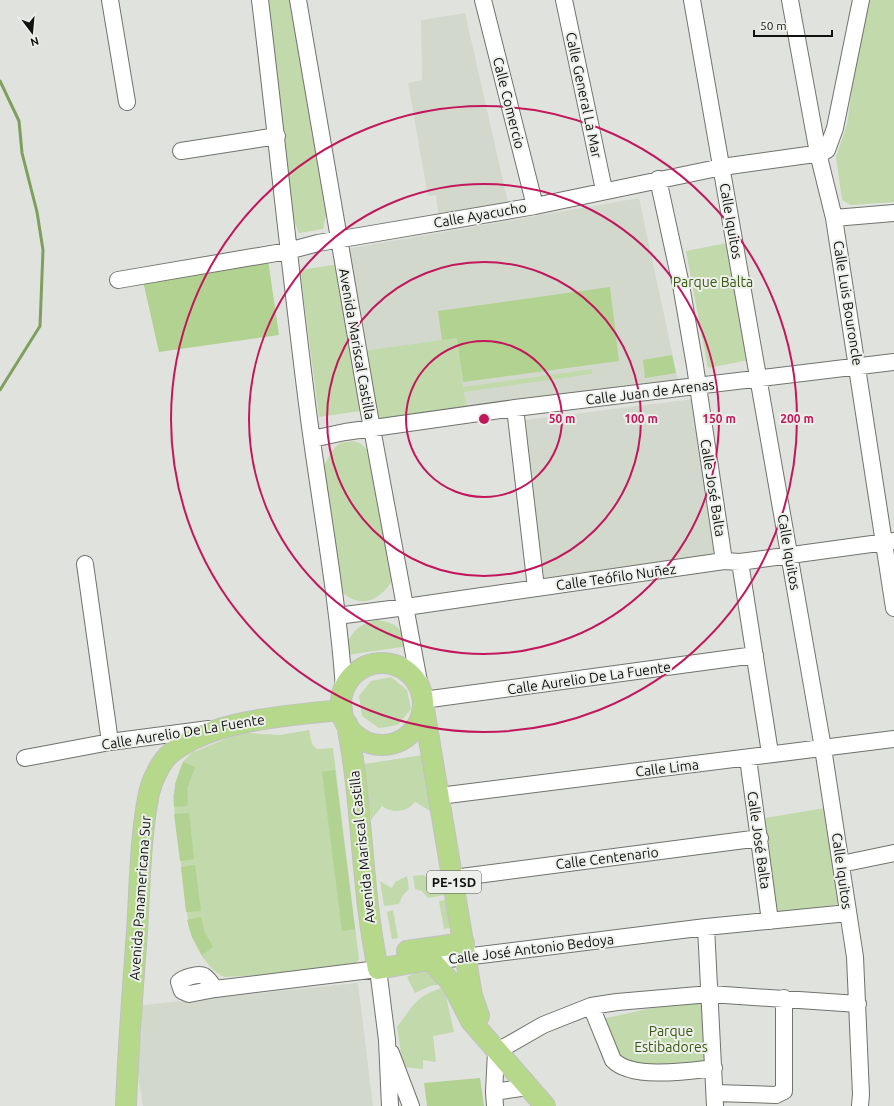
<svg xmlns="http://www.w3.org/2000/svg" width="894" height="1106" font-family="Ubuntu,sans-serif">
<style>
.built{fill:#d2d9cc}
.green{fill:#c1d9ab}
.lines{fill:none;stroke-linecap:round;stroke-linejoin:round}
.stream{stroke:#7f9f5f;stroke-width:3}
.building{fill:#b1d290}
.minor-casing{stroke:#70736d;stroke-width:18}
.major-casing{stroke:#c1c1c1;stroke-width:22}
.minor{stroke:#fff;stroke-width:16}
.major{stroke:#b6d88b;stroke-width:20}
.ring{fill:none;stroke:#c2185b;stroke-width:2}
.labels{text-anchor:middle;stroke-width:4;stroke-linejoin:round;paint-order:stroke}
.shield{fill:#edf0ea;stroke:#535551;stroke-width:1}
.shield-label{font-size:13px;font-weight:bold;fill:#111210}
.street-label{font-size:14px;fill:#111210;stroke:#edf0ea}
.park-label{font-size:14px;fill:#395611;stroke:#edf0ea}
.centre{fill:#c2185b;stroke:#edf0ea;stroke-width:2}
.ring-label{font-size:12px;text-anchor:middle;font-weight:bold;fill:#c2185b;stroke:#edf0ea;stroke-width:4;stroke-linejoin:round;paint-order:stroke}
</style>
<rect width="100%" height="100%" fill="#e0e3dd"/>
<path class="built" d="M 465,13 L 509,207 L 439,220 L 436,195 L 428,196 L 408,83 L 422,80 L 421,20 Z
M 639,198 L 678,380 L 373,420 L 346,249 Z
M 694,399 L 716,554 L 544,578 L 524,420 Z
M 358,983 L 373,1106 L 143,1106 L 132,1040 L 141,1038 L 142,1005 Z"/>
<path class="green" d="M 265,0 L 293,0 L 327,211 L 323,229 L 299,233 L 294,221 Z
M 869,0 L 894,0 L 894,202 L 851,205 L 842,200 L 836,157 L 847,124 L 854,76 Z
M 727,243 L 749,360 L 708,368 L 686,251 Z
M 340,264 L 367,410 L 319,417 L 300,270 Z
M 457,338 L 463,387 L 592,369 L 592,374 L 464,392 L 466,408 L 373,420 L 363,351 Z
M 353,441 L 360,443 L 370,452 L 395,576 C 386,594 367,610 347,596 C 343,594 339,588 336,585 L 324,465 L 335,447 L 340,443 Z
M 377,620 C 397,623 401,628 409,646 L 347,655 C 345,636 359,623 377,620 Z
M 391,677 L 407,690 L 411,709 L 398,725 L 379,728 L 362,716 L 359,696 L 371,681 Z
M 309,730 L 312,744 L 317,749 L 333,748 L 359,959 L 356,963 L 303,970 L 281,974 L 225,977 C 208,971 194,945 189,928 L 174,807 L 173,796 L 179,772 L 183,762 L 191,753 L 233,736 L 247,733 L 280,735 Z
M 423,755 L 432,812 L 415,802 C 407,812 393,814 382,806 L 371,820 L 364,764 Z
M 825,808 L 839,904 L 777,914 L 765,818 Z
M 440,872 L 445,895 L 428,898 L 422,891 L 415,889 L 413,876 L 423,875 L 432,881 Z
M 407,876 L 409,889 L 403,895 L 399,904 L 384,906 L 380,881 L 392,888 L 395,882 Z
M 445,900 L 450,928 L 444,929 L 439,901 Z
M 393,910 L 398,938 L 392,939 L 387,912 Z
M 421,970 L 428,972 L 442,984 L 430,986 L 415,993 L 407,977 Z
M 444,987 L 454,1032 L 433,1036 L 436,1062 L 423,1060 L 423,1069 L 403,1067 L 397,1027 C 415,1004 414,997 444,987 Z
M 704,1003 L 706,1070 L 617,1063 L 602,1019 L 652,1008 Z"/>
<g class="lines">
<path class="stream" d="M 0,81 L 19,121 L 22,153 L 37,212 L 43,250 L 40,326 L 0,390"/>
</g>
<path class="building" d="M 268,260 L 279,335 L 159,352 L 143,281 Z
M 610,287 L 619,361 L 463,382 L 457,338 L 442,340 L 438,311 Z
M 672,355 L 676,373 L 645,378 L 643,360 Z
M 183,762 L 195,767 L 187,789 L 188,806 L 174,807 L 175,784 Z
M 335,770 L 355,929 L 342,931 L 322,772 Z
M 189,813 L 194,859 L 180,861 L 174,814 Z
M 195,865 L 201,911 L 186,912 L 181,867 Z
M 201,917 L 204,931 L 213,947 L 202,955 L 192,937 L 187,920 Z
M 480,1078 L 484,1106 L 427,1106 L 424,1083 Z"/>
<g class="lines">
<defs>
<path id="minor" d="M 110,0 L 127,102
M 260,0 C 277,140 291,280 309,419 C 321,509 338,599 344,689
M 298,0 L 368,407 L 420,687
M 483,0 L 535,206
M 564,0 L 604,190
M 692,0 L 823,748 L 855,957 L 861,1094 L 860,1106
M 790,0 L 818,153 L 834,218 L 894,608
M 181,151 L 277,136
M 658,179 L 681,285 L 695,366 L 724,561
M 834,218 L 894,213
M 118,280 L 288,251 L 318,243 L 535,206 L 722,167 L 822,153 L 827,150 L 835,128 L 861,0
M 515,408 L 536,588
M 312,439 L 345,432 L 515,408 L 894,362
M 740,562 L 770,753
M 85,564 L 110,742
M 337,616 L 406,607 L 724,561 L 740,562 L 894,541
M 423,700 L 755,655
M 25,758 L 110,742 L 209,729
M 748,758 L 770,921
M 439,796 L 894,739
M 841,864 L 894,853
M 454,878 L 760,838
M 706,927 L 715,1106
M 432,961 L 706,927 L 848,913
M 215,989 C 212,985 209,979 204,976 C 198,973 183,978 179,982 L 182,991 L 189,994 L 215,989 L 378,969 L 387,1040 L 390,1106
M 591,1006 L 613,1060 C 632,1080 689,1071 714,1068
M 391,1053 L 411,1106
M 494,1092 L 528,1087
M 715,1093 L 776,1095 L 784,1091 L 784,998
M 495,1106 L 494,1092 L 496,1052 L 543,1025 L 591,1006 L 617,1002 L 710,994 L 858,1004"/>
<path id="major" d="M341 704a41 41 0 1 1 82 0a41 41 0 1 1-82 0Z
M 424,709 L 472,996 L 479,1016
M 347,724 C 363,805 361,888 378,969 L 423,961 L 432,961 L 452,984 L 471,1021 L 545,1106
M 407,951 L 464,943
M 126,1106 C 128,1048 133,989 137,931 C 140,885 140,838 149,793 C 152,780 161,761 171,753 C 212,720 290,715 342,710"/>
</defs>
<use href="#minor" class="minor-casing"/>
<use href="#major" class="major-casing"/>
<use href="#minor" class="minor"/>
<use href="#major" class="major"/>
</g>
<g class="ring">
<circle cx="484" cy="419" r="78"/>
<circle cx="484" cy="419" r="157"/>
<circle cx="484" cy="419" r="235"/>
<circle cx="484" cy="419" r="313"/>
</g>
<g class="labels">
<rect class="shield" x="427" y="871" width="54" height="22" rx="3"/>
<g class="shield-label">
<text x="454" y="887">PE-1SD</text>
</g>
<g class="street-label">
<text transform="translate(584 95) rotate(78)" y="5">Calle General La Mar</text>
<text transform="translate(509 103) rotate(76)" y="5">Calle Comercio</text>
<text transform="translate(480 215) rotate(-10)" y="5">Calle Ayacucho</text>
<text transform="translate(731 221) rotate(80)" y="5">Calle Iquitos</text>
<text transform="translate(848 303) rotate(81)" y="5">Calle Luis Bouroncle</text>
<text transform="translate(357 344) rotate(80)" y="5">Avenida Mariscal Castilla</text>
<text transform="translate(650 392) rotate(-7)" y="5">Calle Juan de Arenas</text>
<text transform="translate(713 488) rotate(81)" y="5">Calle José Balta</text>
<text transform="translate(789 552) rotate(80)" y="5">Calle Iquitos</text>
<text transform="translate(616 577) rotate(-8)" y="5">Calle Teófilo Nuñez</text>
<text transform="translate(589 678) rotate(-8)" y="5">Calle Aurelio De La Fuente</text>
<text transform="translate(183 732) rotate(-9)" y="5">Calle Aurelio De La Fuente</text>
<text transform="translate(667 768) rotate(-7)" y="5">Calle Lima</text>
<text transform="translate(759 840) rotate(82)" y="5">Calle José Balta</text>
<text transform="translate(362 847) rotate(-96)" y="5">Avenida Mariscal Castilla</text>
<text transform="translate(607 858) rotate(-7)" y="5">Calle Centenario</text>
<text transform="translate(842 871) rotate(82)" y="5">Calle Iquitos</text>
<text transform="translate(140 898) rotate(-86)" y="5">Avenida Panamericana Sur</text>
<text transform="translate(531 949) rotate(-7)" y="5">Calle José Antonio Bedoya</text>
</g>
<g class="park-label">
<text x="713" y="287">Parque Balta</text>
<text x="671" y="1036">Parque<tspan x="671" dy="16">Estibadores</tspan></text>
</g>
</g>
<circle cx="484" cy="419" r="6" class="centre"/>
<g class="ring-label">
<text x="562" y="423">50 m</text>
<text x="641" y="423">100 m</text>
<text x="719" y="423">150 m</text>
<text x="797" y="423">200 m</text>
</g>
<g transform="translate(32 32) rotate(164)" stroke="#edf0ea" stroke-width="3" paint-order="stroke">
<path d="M0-3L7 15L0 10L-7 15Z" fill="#111210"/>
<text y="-6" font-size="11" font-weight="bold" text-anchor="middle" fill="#111210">N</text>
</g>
<path d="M754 30v6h78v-6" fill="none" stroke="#111210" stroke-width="2"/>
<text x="760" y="30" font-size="12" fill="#111210" stroke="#edf0ea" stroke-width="3" paint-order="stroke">50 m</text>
</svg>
